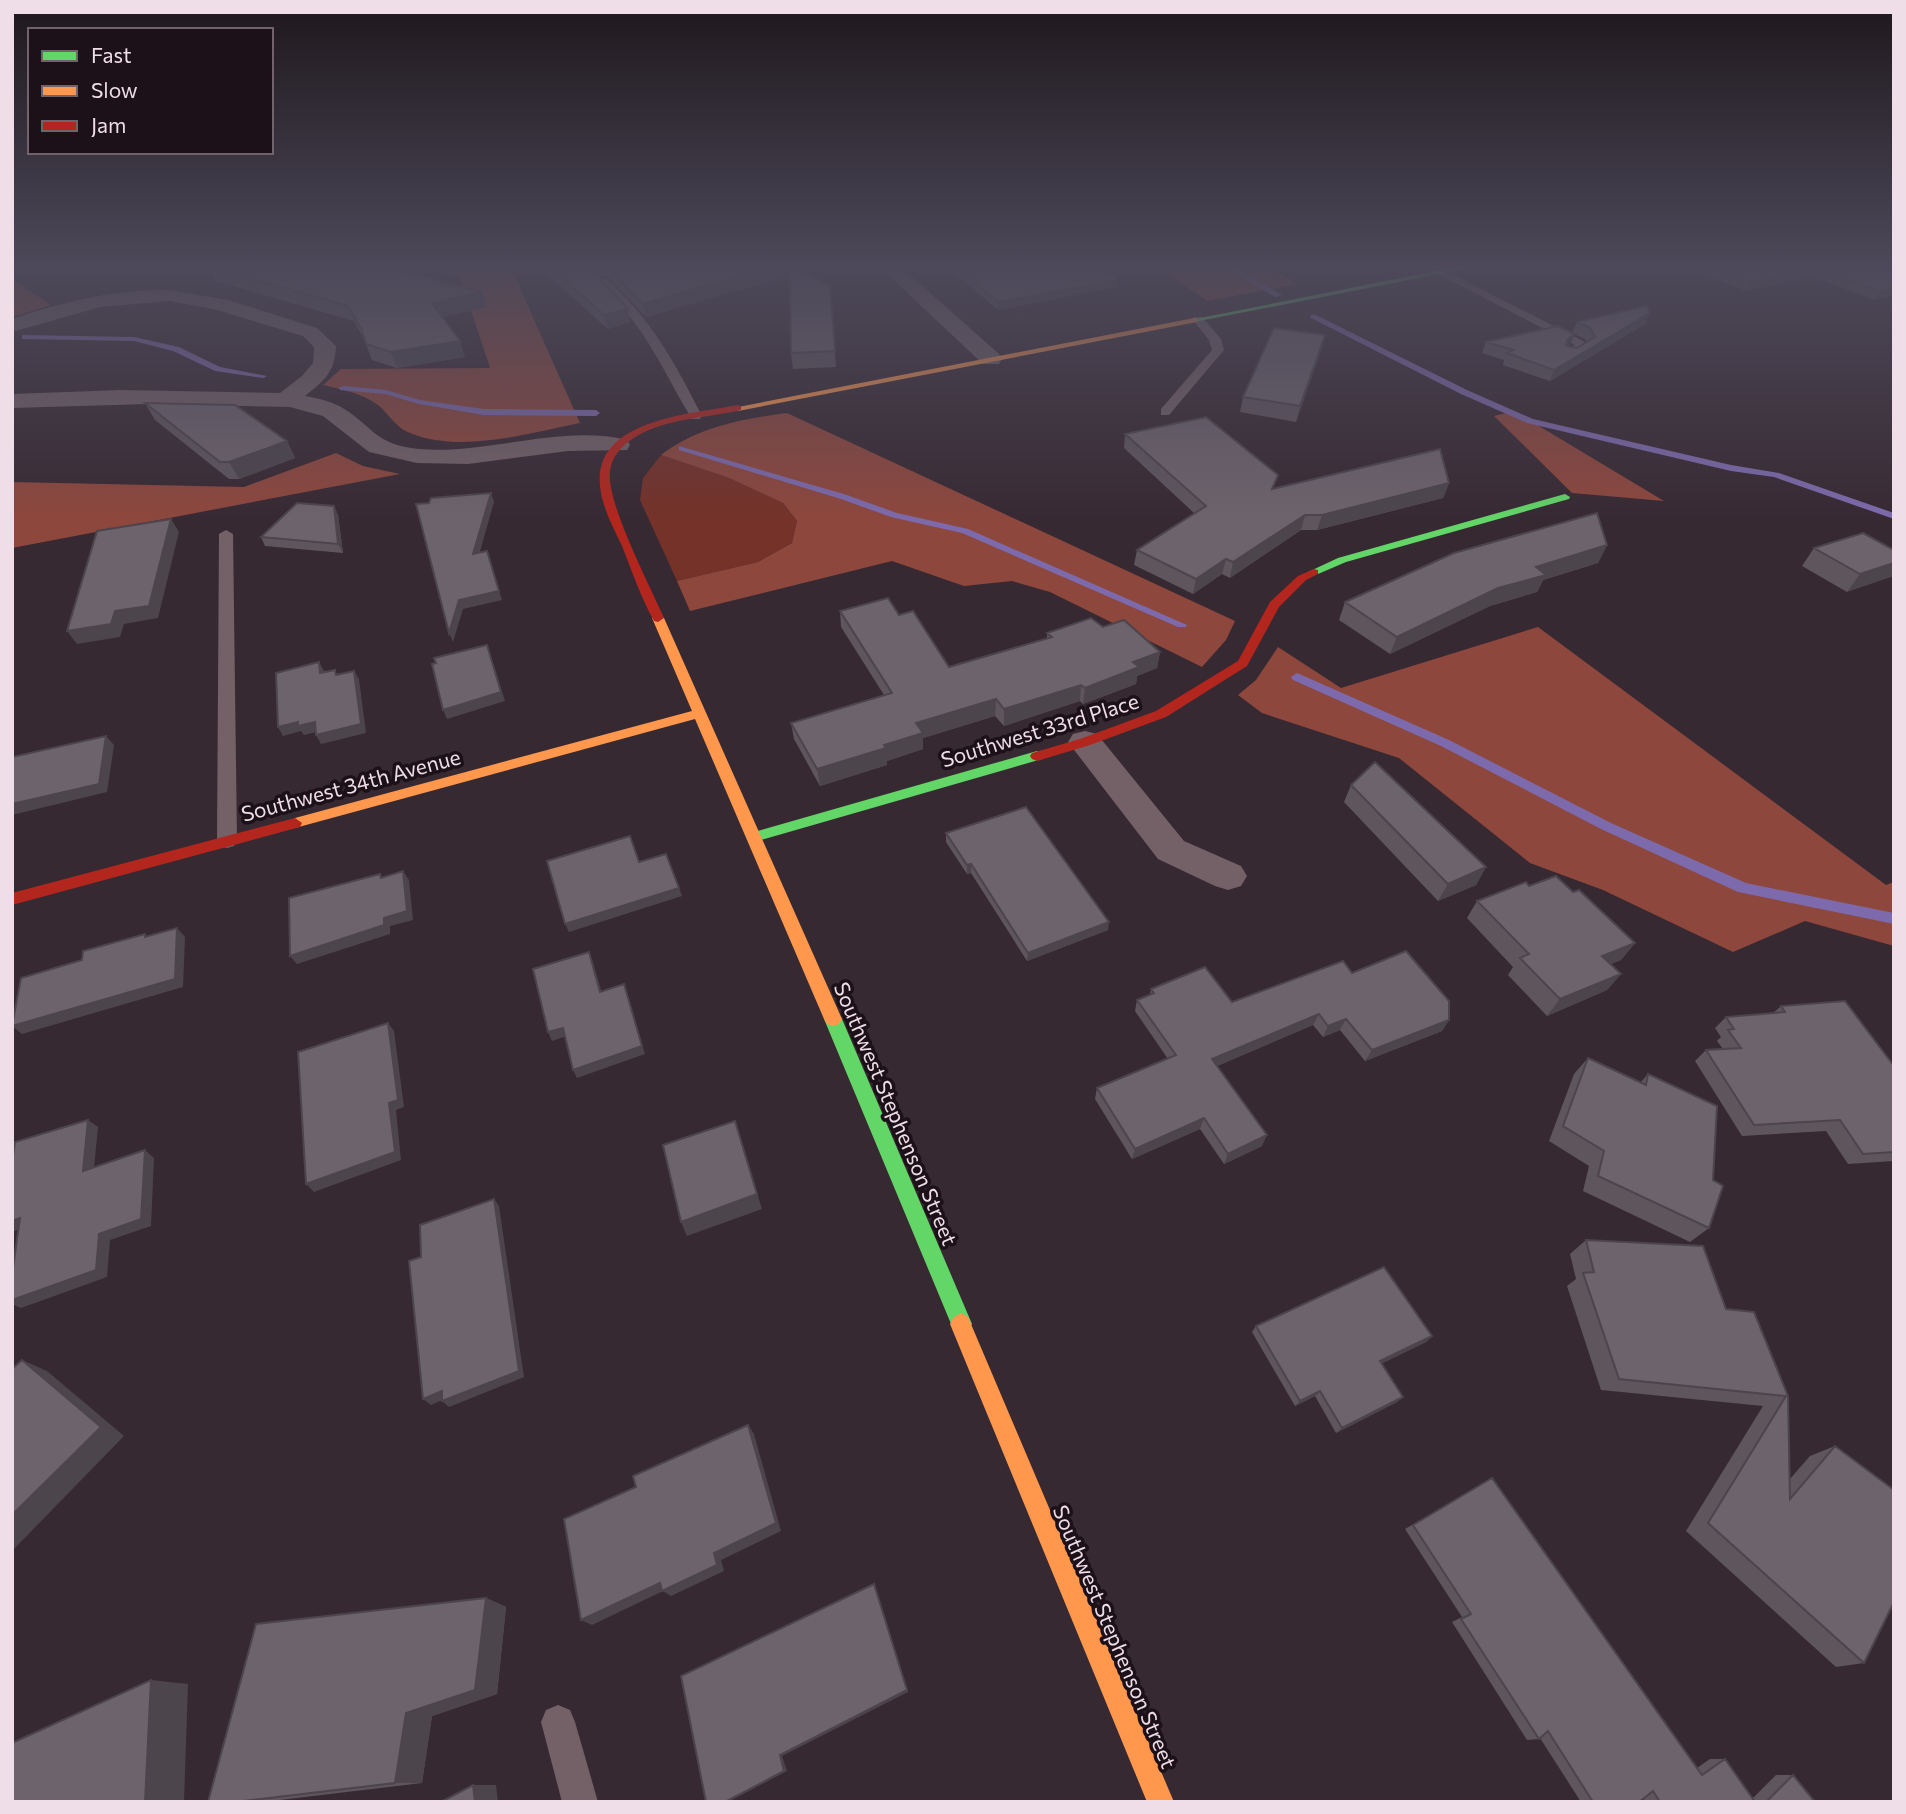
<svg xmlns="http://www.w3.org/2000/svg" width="1906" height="1814" font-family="Commissioner,sans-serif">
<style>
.green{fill:#753229}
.forest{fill:#8e473d}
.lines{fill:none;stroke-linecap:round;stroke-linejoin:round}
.stream{fill:#7d6aac;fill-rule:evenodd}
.lane{fill:#736167;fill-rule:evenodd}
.street{fill:#736167;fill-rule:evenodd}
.fast{fill:#63d668;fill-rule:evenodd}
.slow{fill:#ff974d;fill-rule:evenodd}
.jam{fill:#b3261e;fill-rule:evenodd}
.wall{fill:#5e555d}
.shaded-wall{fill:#4c454c}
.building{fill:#6d636c;stroke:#4c454c;stroke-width:2}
.labels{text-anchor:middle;stroke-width:7;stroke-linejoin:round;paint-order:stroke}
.street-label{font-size:21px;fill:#efdde7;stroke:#1c1118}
</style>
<rect width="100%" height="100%" fill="#372932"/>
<path class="green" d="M 661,455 L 729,478 L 783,503 L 797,521 L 792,543 L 758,562 L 677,581 L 640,500 L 643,478 Z"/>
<path class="forest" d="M 425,268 L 511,268 L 580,423 C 528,433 462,454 410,433 C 396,428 390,415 378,405 C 362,393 343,390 323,385 L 341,369 L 490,368 L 460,277 Z
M 1159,268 L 1270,268 L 1297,284 L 1208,301 Z
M 12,278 L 12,279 L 51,305 L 12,317 Z
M 1514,411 L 1664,501 L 1572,493 L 1494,416 Z
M 787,413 L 1235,621 L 1226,640 L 1202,667 L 1050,592 L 1012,581 L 964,586 L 892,561 L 690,611 L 677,581 L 758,562 L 792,543 L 797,521 L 783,503 L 729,478 L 661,455 C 698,427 742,419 787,413 Z
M 336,453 L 363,466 L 400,474 L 12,548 L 12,482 L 244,487 Z
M 1538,627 L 1886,885 L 1894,882 L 1894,946 L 1805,921 L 1733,952 L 1603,890 L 1530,863 L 1399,758 L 1262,713 L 1238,695 L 1256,680 L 1278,647 L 1341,688 Z"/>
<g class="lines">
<path class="stream" d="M 1226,268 L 1235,268 L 1282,295 L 1275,297 Z
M 1314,314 L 1467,390 L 1533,419 L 1731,465 L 1779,473 L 1894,513 L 1894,519 L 1774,477 L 1731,471 L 1527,423 L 1461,394 L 1311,318 L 1310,316 Z
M 25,335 L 134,337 L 179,347 L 220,367 L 267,376 L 263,378 L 215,371 L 173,351 L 134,341 L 22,339 L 22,335 Z
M 343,386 L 386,390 L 420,400 L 484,409 L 596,410 L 600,413 L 596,416 L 484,415 L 419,404 L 385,394 L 340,390 L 339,388 Z
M 679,446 L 847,495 L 897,513 L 968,529 L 1187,625 L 1186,627 L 1178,627 L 962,533 L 891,517 L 841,499 L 679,450 Z
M 1297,673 L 1449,740 L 1611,823 L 1746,883 L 1894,913 L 1894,924 L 1738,892 L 1601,829 L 1441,746 L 1293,680 L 1291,677 Z"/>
<path class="lane" d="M 1444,270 L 1583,341 L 1588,348 L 1572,357 L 1564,357 L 1564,353 L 1575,345 L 1440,275 L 1440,271 Z
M 598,279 L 606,279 C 650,316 676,365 702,416 L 700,419 L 692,419 C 661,368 645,324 598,283 Z
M 1194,317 L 1202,317 L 1221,339 L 1224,350 L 1169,415 L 1161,415 L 1161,409 L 1212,350 L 1209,340 L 1192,319 Z
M 226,530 L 233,534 L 237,841 L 234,846 L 227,848 L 220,846 L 217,841 L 219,534 Z
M 558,1705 L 570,1710 L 575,1722 L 598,1802 L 562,1802 L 541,1722 L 546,1710 Z"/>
<path class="street" d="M 881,268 L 902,268 L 999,354 L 1002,359 L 999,364 L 983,364 Z
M 169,290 L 228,300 L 317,328 L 336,346 C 335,372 325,380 305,396 C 317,398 330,401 341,407 C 373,426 375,445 419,449 C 487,455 561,424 627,440 L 630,445 L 627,450 L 568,451 L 468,464 L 417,463 L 369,452 L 323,416 L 290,407 L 148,404 L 12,408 L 12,394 L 121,390 L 280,393 L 302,376 L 313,363 L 314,347 L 303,336 L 214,309 L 169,301 L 100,307 L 12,332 L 12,319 C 63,302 114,289 169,290 Z
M 1085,731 L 1097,734 L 1184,841 L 1241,866 L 1247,876 L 1241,886 L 1228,890 L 1215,886 L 1158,859 L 1068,742 L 1073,734 Z"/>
<path class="fast" d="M 1451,268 L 1470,268 L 1194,322 L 1190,320 Z
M 1565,494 L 1570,497 L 1569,499 L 1346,562 L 1318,574 L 1308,572 L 1338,558 Z
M 1037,751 L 1044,756 L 1042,759 L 754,842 L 747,837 L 754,832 Z
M 833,1012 L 839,1014 L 842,1019 L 972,1324 L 968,1331 L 961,1335 L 954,1331 L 824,1019 L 827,1014 Z"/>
<path class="slow" d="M 1194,318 L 1197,318 L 1197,322 L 738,411 L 733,408 Z
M 658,614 L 664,618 L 842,1019 L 839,1024 L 833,1026 L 827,1024 L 824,1019 L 695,719 L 295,828 L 288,823 L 295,818 L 692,711 L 652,618 Z
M 961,1313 L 968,1317 L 1174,1802 L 1147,1802 L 950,1324 L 954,1317 Z"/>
<path class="jam" d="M 738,405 L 741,406 L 741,410 C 707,418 668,418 637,436 C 623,444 611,456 610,473 C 607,504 650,586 664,618 L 658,622 L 654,621 C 641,598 632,571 622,546 C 613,527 602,507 600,486 C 593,419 692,414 738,405 Z
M 1314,569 L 1318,570 L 1318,574 L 1306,580 L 1279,607 L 1247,666 L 1166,717 L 1090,745 L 1037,761 L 1032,759 L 1030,756 L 1032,753 L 1080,739 L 1156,711 L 1238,661 L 1270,602 L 1298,576 Z
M 295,818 L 302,823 L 300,827 L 12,905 L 12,893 Z"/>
</g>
<path class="wall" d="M 210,268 L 362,268 L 487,307 L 442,317 L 465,357 L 397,368 L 372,360 L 364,339 L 354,321 L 216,281 Z
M 548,268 L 782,268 L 783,277 L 646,317 L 608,277 L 598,276 L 630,322 L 608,329 L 550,277 Z
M 949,268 L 1100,268 L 1117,287 L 998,310 Z
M 1304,268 L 1336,268 L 1312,273 Z
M 1691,268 L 1894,268 L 1894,295 L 1874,300 L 1812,276 L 1746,291 Z
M 830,286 L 836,367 L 793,369 L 791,353 Z
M 1650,313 L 1645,324 L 1550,381 L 1503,365 L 1504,360 L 1482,353 L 1486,342 L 1575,334 L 1569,346 L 1577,348 L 1587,343 L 1585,339 L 1572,333 L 1577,322 Z
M 1321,350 L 1296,422 L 1240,412 L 1243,397 Z
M 145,403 L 287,441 L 295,458 L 239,479 L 229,479 L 155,420 Z
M 1125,434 L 1274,489 L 1449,483 L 1443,498 L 1317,530 L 1301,530 L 1230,578 L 1222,574 L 1193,594 L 1134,565 L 1137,550 L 1194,513 L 1124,448 Z
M 334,506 L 338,515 L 343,553 L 265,546 L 261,537 Z
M 1607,545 L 1598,563 L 1543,580 L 1537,592 L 1490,606 L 1390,654 L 1339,620 L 1345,602 Z
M 1814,548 L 1894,550 L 1847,592 L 1802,566 Z
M 840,611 L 899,615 L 949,667 L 1047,638 L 1047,633 L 1103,627 L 1160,652 L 1157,668 L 1137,676 L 1136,684 L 1083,704 L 1080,701 L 1004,726 L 995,716 L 923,738 L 923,749 L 887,761 L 887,765 L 820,786 L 794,739 L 791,723 L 884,695 L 841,627 Z
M 1351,785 L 1486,867 L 1476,885 L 1438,901 L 1344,802 Z
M 946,833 L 1108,930 L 1027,961 L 971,873 L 967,874 L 946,842 Z
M 1529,886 L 1573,892 L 1635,943 L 1621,960 L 1611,964 L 1621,974 L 1607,990 L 1547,1016 L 1508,975 L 1513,967 L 1467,918 L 1477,901 Z
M 1352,973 L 1449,1020 L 1442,1031 L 1365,1061 L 1340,1030 L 1323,1037 L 1313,1025 L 1217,1066 L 1262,1146 L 1224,1164 L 1200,1129 L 1132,1159 L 1095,1099 L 1097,1088 L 1168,1059 L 1135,1011 L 1137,1000 L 1150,995 L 1151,989 L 1232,1002 Z
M 1781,1006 L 1894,1066 L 1894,1161 L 1848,1164 L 1826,1131 L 1742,1136 L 1695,1061 L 1706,1050 L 1723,1049 L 1717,1041 L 1721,1037 L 1715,1028 L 1726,1017 L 1773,1013 Z
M 1588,1058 L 1641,1082 L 1648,1074 L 1709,1228 L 1690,1242 L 1583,1191 L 1589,1166 L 1549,1141 L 1574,1074 Z
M 1586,1240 L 1726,1309 L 1788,1396 L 1789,1480 L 1810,1456 L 1835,1446 L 1864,1663 L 1836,1667 L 1686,1531 L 1763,1406 L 1601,1390 L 1567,1286 L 1576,1279 L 1570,1254 Z
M 1256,1326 L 1432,1336 L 1426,1342 L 1382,1363 L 1403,1397 L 1397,1402 L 1336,1433 L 1315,1396 L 1295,1406 L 1252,1332 Z
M 1492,1478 L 1697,1768 L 1710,1759 L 1725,1759 L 1753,1798 L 1776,1775 L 1793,1775 L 1815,1802 L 1646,1802 L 1643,1798 L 1639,1802 L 1581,1802 L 1540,1738 L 1539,1739 L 1527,1740 L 1452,1622 L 1462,1617 L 1405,1529 Z
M 486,1598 L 506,1607 L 497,1694 L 432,1716 L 422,1783 L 263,1802 L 208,1802 Z"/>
<path class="shaded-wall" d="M 594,268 L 596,268 L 598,276 L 596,285 L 593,272 Z
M 766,268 L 782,268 L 783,277 L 646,317 L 643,304 Z
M 1314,268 L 1336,268 L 1312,273 Z
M 1811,268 L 1816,268 L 1812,276 L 1746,291 L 1750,282 Z
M 1118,280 L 1117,287 L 998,310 L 998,302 Z
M 1894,288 L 1894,295 L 1874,300 L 1879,292 Z
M 482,292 L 487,307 L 437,318 L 432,303 Z
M 628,309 L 630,322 L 608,329 L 604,315 Z
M 1650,313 L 1645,324 L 1550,381 L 1554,370 Z
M 1575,334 L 1570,345 L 1562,351 L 1567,340 Z
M 1325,335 L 1321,350 L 1296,422 L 1300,406 Z
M 460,341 L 465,357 L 397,368 L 391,352 Z
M 287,441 L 295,458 L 239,479 L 229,462 Z
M 1449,483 L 1443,498 L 1317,530 L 1322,515 Z
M 491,493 L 494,502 L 477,562 L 473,554 Z
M 334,506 L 338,515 L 343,553 L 338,544 Z
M 1305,515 L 1301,530 L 1230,578 L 1233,562 Z
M 171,519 L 179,532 L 158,618 L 124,624 L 120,637 L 77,644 L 67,631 L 115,611 Z
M 1607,545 L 1598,563 L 1543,580 L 1537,592 L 1490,606 L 1390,654 L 1397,637 L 1536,567 Z
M 487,551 L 502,600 L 463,609 L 453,642 L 449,633 L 459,600 Z
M 1226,559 L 1222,574 L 1193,594 L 1196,579 Z
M 1894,563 L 1894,576 L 1847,592 L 1860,574 Z
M 487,645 L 505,701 L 447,719 L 443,710 Z
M 1160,652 L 1157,668 L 1137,676 L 1136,684 L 1083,704 L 1085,688 L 1133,662 Z
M 319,662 L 324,671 L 325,682 L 320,673 Z
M 354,671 L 359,679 L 366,733 L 321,744 L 316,735 Z
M 1081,685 L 1080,701 L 1004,726 L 1004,709 Z
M 996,699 L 995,716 L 923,738 L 923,749 L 887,761 L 887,765 L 820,786 L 817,769 L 916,723 Z
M 298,722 L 315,722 L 320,731 L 304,735 L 301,731 L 283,736 L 278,727 Z
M 106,736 L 114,745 L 107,792 L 12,815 L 12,804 Z
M 971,864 L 971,873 L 967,874 L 967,865 Z
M 1486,867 L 1476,885 L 1438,901 L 1448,884 Z
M 403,871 L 409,880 L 413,920 L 390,926 L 390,934 L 297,964 L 290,956 L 384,918 Z
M 679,888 L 682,896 L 569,932 L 565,924 Z
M 1109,922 L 1108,930 L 1027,961 L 1028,953 Z
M 177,928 L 185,937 L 183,987 L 22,1034 L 12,1026 Z
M 1635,943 L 1621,960 L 1589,973 L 1602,956 Z
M 589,952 L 592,960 L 604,1000 L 600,992 Z
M 1621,974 L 1607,990 L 1547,1016 L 1560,999 Z
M 624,984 L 645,1054 L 577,1078 L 573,1070 Z
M 1319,1014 L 1313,1025 L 1208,1070 L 1212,1059 Z
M 1346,1019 L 1340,1030 L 1323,1037 L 1328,1026 Z
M 1449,1020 L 1442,1031 L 1365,1061 L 1372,1050 Z
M 388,1023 L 394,1031 L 404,1107 L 396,1110 L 401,1160 L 314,1192 L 306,1184 L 389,1103 Z
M 563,1028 L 567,1036 L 552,1041 L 548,1032 Z
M 1204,1118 L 1200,1129 L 1132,1159 L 1135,1149 Z
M 88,1120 L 98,1127 L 93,1178 L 83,1171 Z
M 735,1121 L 762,1209 L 687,1236 L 681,1222 Z
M 1267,1135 L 1262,1146 L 1224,1164 L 1228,1154 Z
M 145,1150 L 154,1158 L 151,1226 L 110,1240 L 107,1277 L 21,1308 L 12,1304 L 12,1300 L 99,1234 Z
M 494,1199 L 499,1206 L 524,1377 L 449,1407 L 442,1401 Z
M 20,1218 L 31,1225 L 15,1231 L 12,1229 L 12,1221 Z
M 1432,1336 L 1426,1342 L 1375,1367 L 1380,1361 Z
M 22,1360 L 47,1371 L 124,1436 L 12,1551 L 12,1515 Z
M 442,1391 L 449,1397 L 431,1405 L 423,1399 Z
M 1320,1391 L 1315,1396 L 1295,1406 L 1300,1401 Z
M 1403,1397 L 1397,1402 L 1336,1433 L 1342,1428 Z
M 748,1425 L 754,1434 L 781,1531 L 721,1560 L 724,1571 L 671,1596 L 663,1591 L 592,1625 L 581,1620 L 714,1553 Z
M 874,1584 L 908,1692 L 782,1756 L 787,1771 L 728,1802 L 725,1802 L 780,1755 Z
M 486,1598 L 506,1607 L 497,1694 L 432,1716 L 422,1783 L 395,1783 L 406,1713 Z
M 151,1680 L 188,1684 L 184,1802 L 145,1802 Z
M 473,1785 L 496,1785 L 498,1802 L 475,1802 Z"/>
<path class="building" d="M 215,268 L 362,268 L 372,271 L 378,268 L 387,268 L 482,292 L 432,303 L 460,341 L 391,352 L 366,344 L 361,328 L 348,306 Z
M 551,268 L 594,268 L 593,272 L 628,309 L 604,315 Z
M 609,268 L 766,268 L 643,304 Z
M 790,268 L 795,268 L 830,286 L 835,351 L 791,353 Z
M 957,268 L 1100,268 L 1118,280 L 998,302 Z
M 1716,268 L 1811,268 L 1750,282 Z
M 1820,268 L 1894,268 L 1894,288 L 1879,292 Z
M 1647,306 L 1650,313 L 1554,370 L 1507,353 L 1513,350 L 1486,342 L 1558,326 L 1575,334 L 1567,340 L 1566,346 L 1577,348 L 1595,337 L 1590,328 L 1577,322 Z
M 1274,328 L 1325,335 L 1300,406 L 1243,397 Z
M 145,403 L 235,405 L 287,441 L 229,462 L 220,462 Z
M 1206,417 L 1278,475 L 1272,489 L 1440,449 L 1449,483 L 1322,515 L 1305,515 L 1233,562 L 1226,559 L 1196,579 L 1137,550 L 1206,506 L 1125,434 Z
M 491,493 L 473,554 L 487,551 L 499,591 L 459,600 L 449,633 L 416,504 L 429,503 L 431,498 Z
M 297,503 L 334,506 L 338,544 L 261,537 Z
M 1597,513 L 1607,545 L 1536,567 L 1546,575 L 1498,588 L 1397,637 L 1345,602 L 1454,553 Z
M 171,519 L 149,606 L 115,611 L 111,624 L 67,631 L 97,531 Z
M 1863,533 L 1894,550 L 1894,563 L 1860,574 L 1814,548 Z
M 888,598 L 899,615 L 913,611 L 949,667 L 1052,637 L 1047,633 L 1091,618 L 1103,627 L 1124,620 L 1160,652 L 1133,662 L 1139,667 L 1085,688 L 1081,685 L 1004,709 L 996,699 L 916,723 L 923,733 L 884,745 L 886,748 L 817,769 L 791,723 L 892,693 L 840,611 Z
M 487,645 L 501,692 L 443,710 L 432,664 L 436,663 L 434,658 Z
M 319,662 L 320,673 L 335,670 L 336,675 L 354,671 L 361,724 L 316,735 L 315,722 L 298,726 L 298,722 L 278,727 L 276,673 Z
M 106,736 L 99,784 L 12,804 L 12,757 Z
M 1375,762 L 1486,867 L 1448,884 L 1351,785 Z
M 1026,807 L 1109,922 L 1028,953 L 971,864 L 967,865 L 946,833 Z
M 630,836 L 639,862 L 666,854 L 679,888 L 565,924 L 547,861 Z
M 403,871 L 407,911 L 384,918 L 384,925 L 290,956 L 289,898 L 380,874 L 381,878 Z
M 1556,876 L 1573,892 L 1579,890 L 1635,943 L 1602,956 L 1621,974 L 1560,999 L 1520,958 L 1529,954 L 1477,901 L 1526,882 L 1529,886 Z
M 177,928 L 175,979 L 12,1026 L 21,978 L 82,960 L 83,951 L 145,934 L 145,937 Z
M 1406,951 L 1449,1001 L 1449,1020 L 1372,1050 L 1346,1019 L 1328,1026 L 1319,1014 L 1212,1059 L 1267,1135 L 1228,1154 L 1204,1118 L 1135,1149 L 1097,1088 L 1176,1055 L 1137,1000 L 1154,993 L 1151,989 L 1205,967 L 1232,1002 L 1343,961 L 1352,973 Z
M 589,952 L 600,992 L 624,984 L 642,1046 L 573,1070 L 563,1028 L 548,1032 L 533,969 Z
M 1845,1001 L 1894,1066 L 1894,1152 L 1863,1154 L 1840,1120 L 1754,1125 L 1706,1050 L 1741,1048 L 1728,1030 L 1734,1029 L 1726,1017 L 1785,1012 L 1781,1006 Z
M 388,1023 L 398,1100 L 389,1103 L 395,1152 L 306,1184 L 298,1052 Z
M 1588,1058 L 1646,1085 L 1648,1074 L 1717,1106 L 1713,1180 L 1723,1186 L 1709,1228 L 1598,1176 L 1604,1151 L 1563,1126 Z
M 88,1120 L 83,1171 L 145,1150 L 141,1219 L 99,1234 L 96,1270 L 12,1300 L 12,1275 L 20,1218 L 12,1221 L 12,1162 L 15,1142 Z
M 735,1121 L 757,1194 L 681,1222 L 663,1145 Z
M 494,1199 L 519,1371 L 442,1401 L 442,1391 L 423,1399 L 409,1261 L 421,1257 L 420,1225 Z
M 1586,1240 L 1703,1246 L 1726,1309 L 1754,1312 L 1788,1396 L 1790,1499 L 1835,1446 L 1894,1490 L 1894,1602 L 1864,1663 L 1708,1523 L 1786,1396 L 1619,1379 L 1583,1273 L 1594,1272 Z
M 1384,1267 L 1432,1336 L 1380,1361 L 1403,1397 L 1342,1428 L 1320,1391 L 1300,1401 L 1256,1326 Z
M 22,1360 L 101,1427 L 12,1515 L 12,1369 Z
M 748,1425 L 776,1523 L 714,1553 L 717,1565 L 662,1591 L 660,1583 L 581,1620 L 564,1519 L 636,1487 L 633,1476 Z
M 1492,1478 L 1702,1775 L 1725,1759 L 1755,1802 L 1660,1802 L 1653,1791 L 1639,1802 L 1593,1802 L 1548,1731 L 1539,1739 L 1461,1619 L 1471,1614 L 1413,1525 Z
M 874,1584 L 907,1690 L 780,1755 L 784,1771 L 725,1802 L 706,1802 L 681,1676 Z
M 486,1598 L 475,1690 L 406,1713 L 395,1783 L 235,1802 L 208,1802 L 256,1624 Z
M 151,1680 L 145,1802 L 12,1802 L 12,1743 Z
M 1793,1775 L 1815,1802 L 1766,1802 Z
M 473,1785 L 475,1802 L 441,1802 Z"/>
<linearGradient id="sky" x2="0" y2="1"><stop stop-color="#1e171c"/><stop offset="0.51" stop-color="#4d495a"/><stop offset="1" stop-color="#4d495a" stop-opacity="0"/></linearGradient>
<rect width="1906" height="522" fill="url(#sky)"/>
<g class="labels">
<g class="street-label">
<text transform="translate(1040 731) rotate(-17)" y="7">Southwest 33rd Place</text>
<text transform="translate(351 786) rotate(-15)" y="7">Southwest 34th Avenue</text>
<text transform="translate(895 1114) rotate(67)" y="7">Southwest Stephenson Street</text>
<text transform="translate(1114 1637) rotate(67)" y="7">Southwest Stephenson Street</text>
</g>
</g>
<rect width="1906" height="1814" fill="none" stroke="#efdde7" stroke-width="28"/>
<rect x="28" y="28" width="245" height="126" fill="#1c1118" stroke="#70636b" stroke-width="2"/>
<rect x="42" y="51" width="35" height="10" fill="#63d668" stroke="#70636b" stroke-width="2"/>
<text x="91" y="63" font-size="21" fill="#efdde7">Fast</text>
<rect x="42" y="86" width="35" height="10" fill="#ff974d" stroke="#70636b" stroke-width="2"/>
<text x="91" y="98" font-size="21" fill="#efdde7">Slow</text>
<rect x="42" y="121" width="35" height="10" fill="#b3261e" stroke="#70636b" stroke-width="2"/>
<text x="91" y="133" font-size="21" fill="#efdde7">Jam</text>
</svg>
